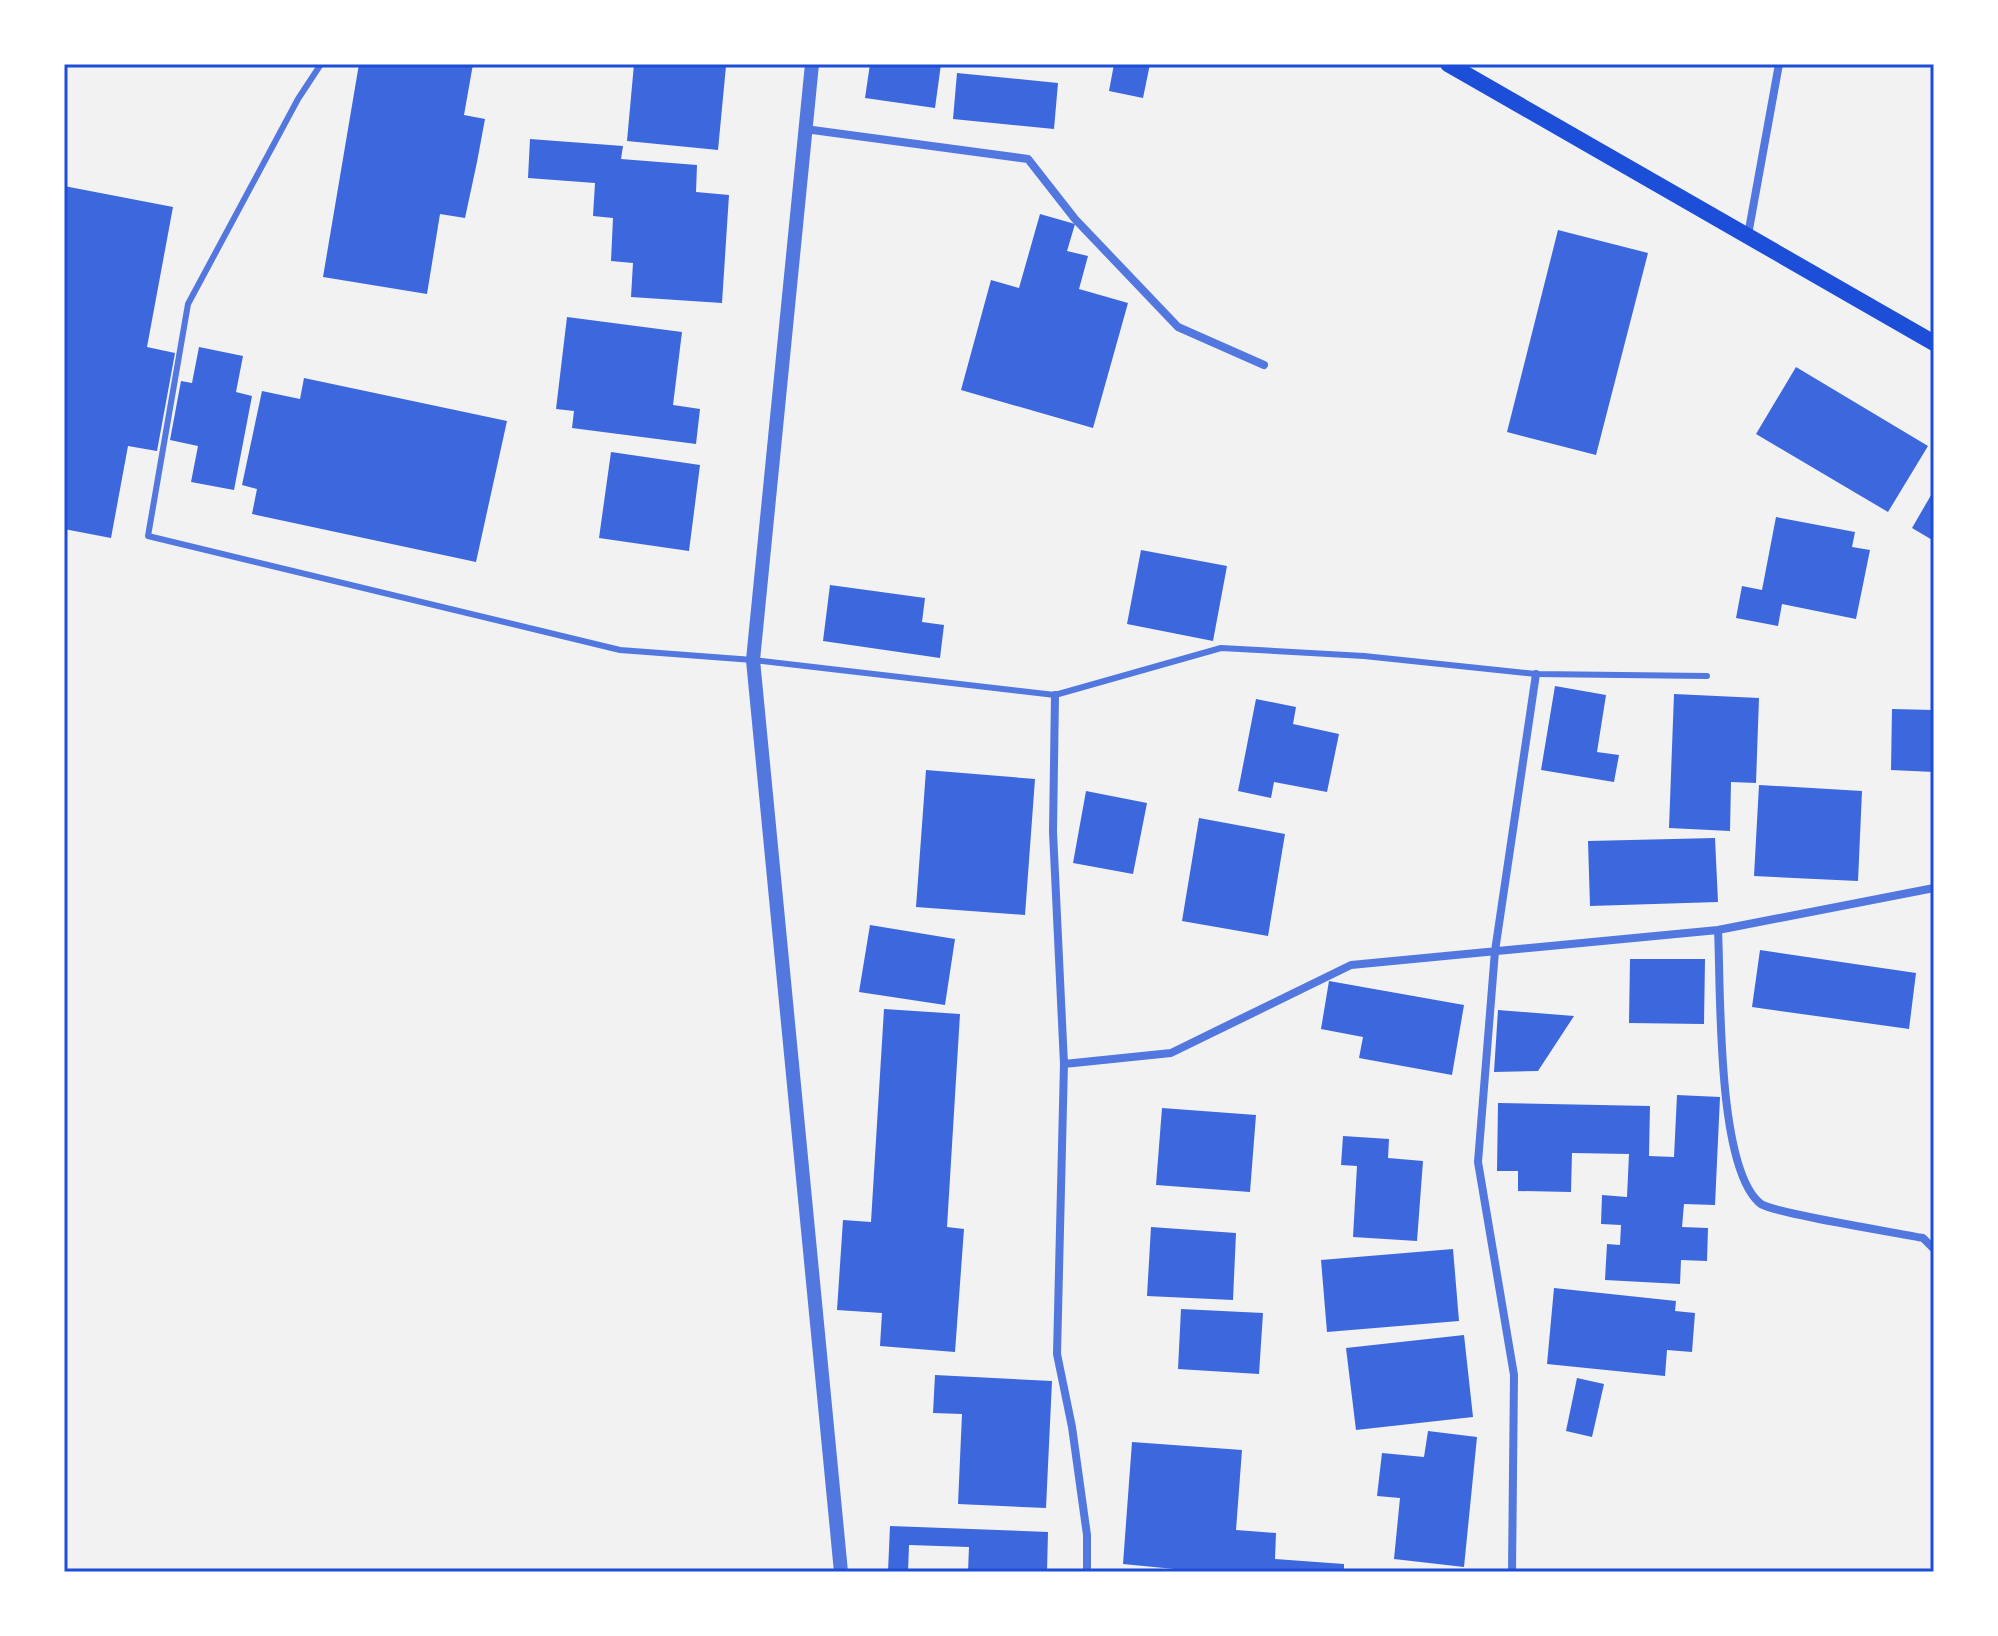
<svg xmlns="http://www.w3.org/2000/svg" width="1998" height="1636" font-family="'Nunito Sans',sans-serif">
<style>
.building{fill:#3d67dc}
.lines{fill:none;stroke-linecap:round;stroke-linejoin:round}
.service{stroke:#5277de;stroke-width:6}
.minor{stroke:#5277de;stroke-width:8}
.tertiary{stroke:#5277de;stroke-width:14}
.secondary{stroke:#1d4ed8;stroke-width:16}
.neatline{fill:none;stroke:#1d4ed8;stroke-width:3}
</style>
<rect width="100%" height="100%" fill="#f2f2f2"/>
<path class="building" d="M 359,64 L 473,64 L 464,115 L 485,119 L 477,162 L 465,218 L 440,214 L 427,294 L 323,277 Z
M 634,64 L 726,66 L 718,150 L 627,141 Z
M 870,64 L 941,64 L 935,108 L 865,98 Z
M 1114,64 L 1150,64 L 1143,98 L 1109,91 Z
M 957,73 L 1058,83 L 1054,129 L 953,119 Z
M 530,139 L 623,146 L 621,159 L 697,165 L 696,192 L 729,195 L 722,303 L 631,297 L 633,263 L 611,261 L 613,218 L 593,216 L 595,183 L 528,178 Z
M 64,186 L 173,207 L 147,347 L 175,353 L 157,451 L 128,446 L 111,538 L 64,529 Z
M 1040,214 L 1075,224 L 1067,251 L 1088,256 L 1079,289 L 1128,303 L 1093,428 L 961,390 L 991,280 L 1019,288 Z
M 1558,230 L 1648,253 L 1596,455 L 1507,432 Z
M 567,317 L 682,332 L 673,405 L 700,409 L 696,444 L 572,428 L 574,411 L 556,409 Z
M 199,347 L 243,356 L 236,392 L 252,396 L 234,490 L 191,482 L 198,446 L 170,440 L 181,381 L 192,383 Z
M 1796,367 L 1928,446 L 1888,512 L 1756,434 Z
M 304,378 L 507,421 L 476,562 L 252,514 L 257,489 L 242,485 L 262,391 L 300,399 Z
M 611,452 L 700,465 L 689,551 L 599,538 Z
M 1934,490 L 1934,541 L 1912,528 Z
M 1776,517 L 1855,532 L 1852,547 L 1870,550 L 1856,619 L 1782,604 L 1778,626 L 1736,618 L 1742,586 L 1762,590 Z
M 1141,550 L 1227,566 L 1213,641 L 1127,624 Z
M 830,585 L 925,598 L 922,622 L 944,625 L 940,658 L 823,641 Z
M 1555,686 L 1606,695 L 1597,752 L 1619,755 L 1614,782 L 1541,770 Z
M 1674,694 L 1759,698 L 1756,783 L 1731,782 L 1730,831 L 1669,828 Z
M 1256,699 L 1296,707 L 1293,724 L 1339,734 L 1327,792 L 1274,782 L 1271,798 L 1238,791 Z
M 1892,709 L 1934,710 L 1934,772 L 1891,770 Z
M 926,770 L 1035,779 L 1025,915 L 916,907 Z
M 1759,785 L 1862,791 L 1858,881 L 1754,876 Z
M 1086,791 L 1147,803 L 1133,874 L 1073,863 Z
M 1199,818 L 1285,834 L 1268,936 L 1182,921 Z
M 1715,838 L 1718,902 L 1590,906 L 1588,841 Z
M 870,925 L 955,939 L 945,1005 L 859,992 Z
M 1760,950 L 1916,973 L 1909,1029 L 1752,1007 Z
M 1630,959 L 1705,959 L 1704,1024 L 1629,1023 Z
M 1329,981 L 1464,1005 L 1452,1075 L 1359,1058 L 1363,1037 L 1321,1029 Z
M 884,1009 L 960,1014 L 947,1227 L 964,1229 L 955,1352 L 880,1346 L 882,1313 L 837,1310 L 843,1220 L 871,1222 Z
M 1498,1010 L 1574,1016 L 1538,1071 L 1494,1072 Z
M 1677,1095 L 1720,1097 L 1715,1205 L 1684,1204 L 1682,1227 L 1708,1228 L 1707,1261 L 1681,1260 L 1680,1284 L 1605,1280 L 1607,1244 L 1620,1245 L 1621,1225 L 1601,1224 L 1602,1195 L 1627,1197 L 1629,1154 L 1572,1153 L 1571,1192 L 1518,1191 L 1518,1171 L 1497,1171 L 1498,1103 L 1650,1106 L 1649,1156 L 1674,1157 Z
M 1162,1108 L 1256,1115 L 1250,1192 L 1156,1185 Z
M 1343,1136 L 1389,1139 L 1388,1158 L 1423,1161 L 1417,1241 L 1353,1237 L 1357,1166 L 1341,1165 Z
M 1151,1227 L 1236,1233 L 1233,1300 L 1147,1296 Z
M 1453,1249 L 1459,1321 L 1327,1332 L 1321,1260 Z
M 1554,1288 L 1676,1301 L 1675,1311 L 1695,1313 L 1692,1352 L 1667,1350 L 1665,1376 L 1547,1364 Z
M 1181,1309 L 1263,1313 L 1259,1374 L 1178,1369 Z
M 1464,1335 L 1473,1417 L 1356,1430 L 1346,1348 Z
M 935,1375 L 1052,1381 L 1046,1508 L 958,1504 L 962,1414 L 933,1413 Z
M 1577,1378 L 1604,1384 L 1592,1437 L 1566,1431 Z
M 1428,1431 L 1477,1437 L 1464,1567 L 1394,1559 L 1400,1498 L 1377,1496 L 1382,1453 L 1424,1457 Z
M 1132,1442 L 1242,1450 L 1236,1530 L 1276,1533 L 1275,1559 L 1344,1564 L 1344,1572 L 1205,1572 L 1123,1564 Z
M 890,1526 L 1048,1532 L 1047,1572 L 968,1572 L 969,1547 L 909,1545 L 908,1572 L 888,1572 Z"/>
<g class="lines">
<path class="service" d="M 321,64 L 298,99 L 188,304 L 148,536 L 620,650 L 753,660 L 1055,695 L 1221,648 L 1364,656 L 1536,674 L 1707,676"/>
<path class="minor" d="M 805,129 L 1028,159 L 1075,219 L 1178,327 L 1264,365
M 1748,235 L 1779,64
M 1055,695 L 1053,832 L 1064,1064 L 1057,1354 L 1072,1427 L 1087,1535 L 1087,1572
M 1718,930 C 1721,988 1716,1169 1761,1204 C 1773,1213 1898,1233 1923,1238 L 1934,1249
M 1064,1064 L 1171,1053 L 1351,965 L 1718,930 L 1934,888
M 1512,1572 L 1514,1375 L 1478,1162 L 1495,951 L 1536,674"/>
<path class="tertiary" d="M 812,64 L 753,660 L 841,1572"/>
<path class="secondary" d="M 1448,64 L 1934,343"/>
</g>
<rect width="1998" height="1636" fill="none" stroke="#ffffff" stroke-width="132"/>
<rect x="66" y="66" width="1866" height="1504" class="neatline"/>
</svg>
